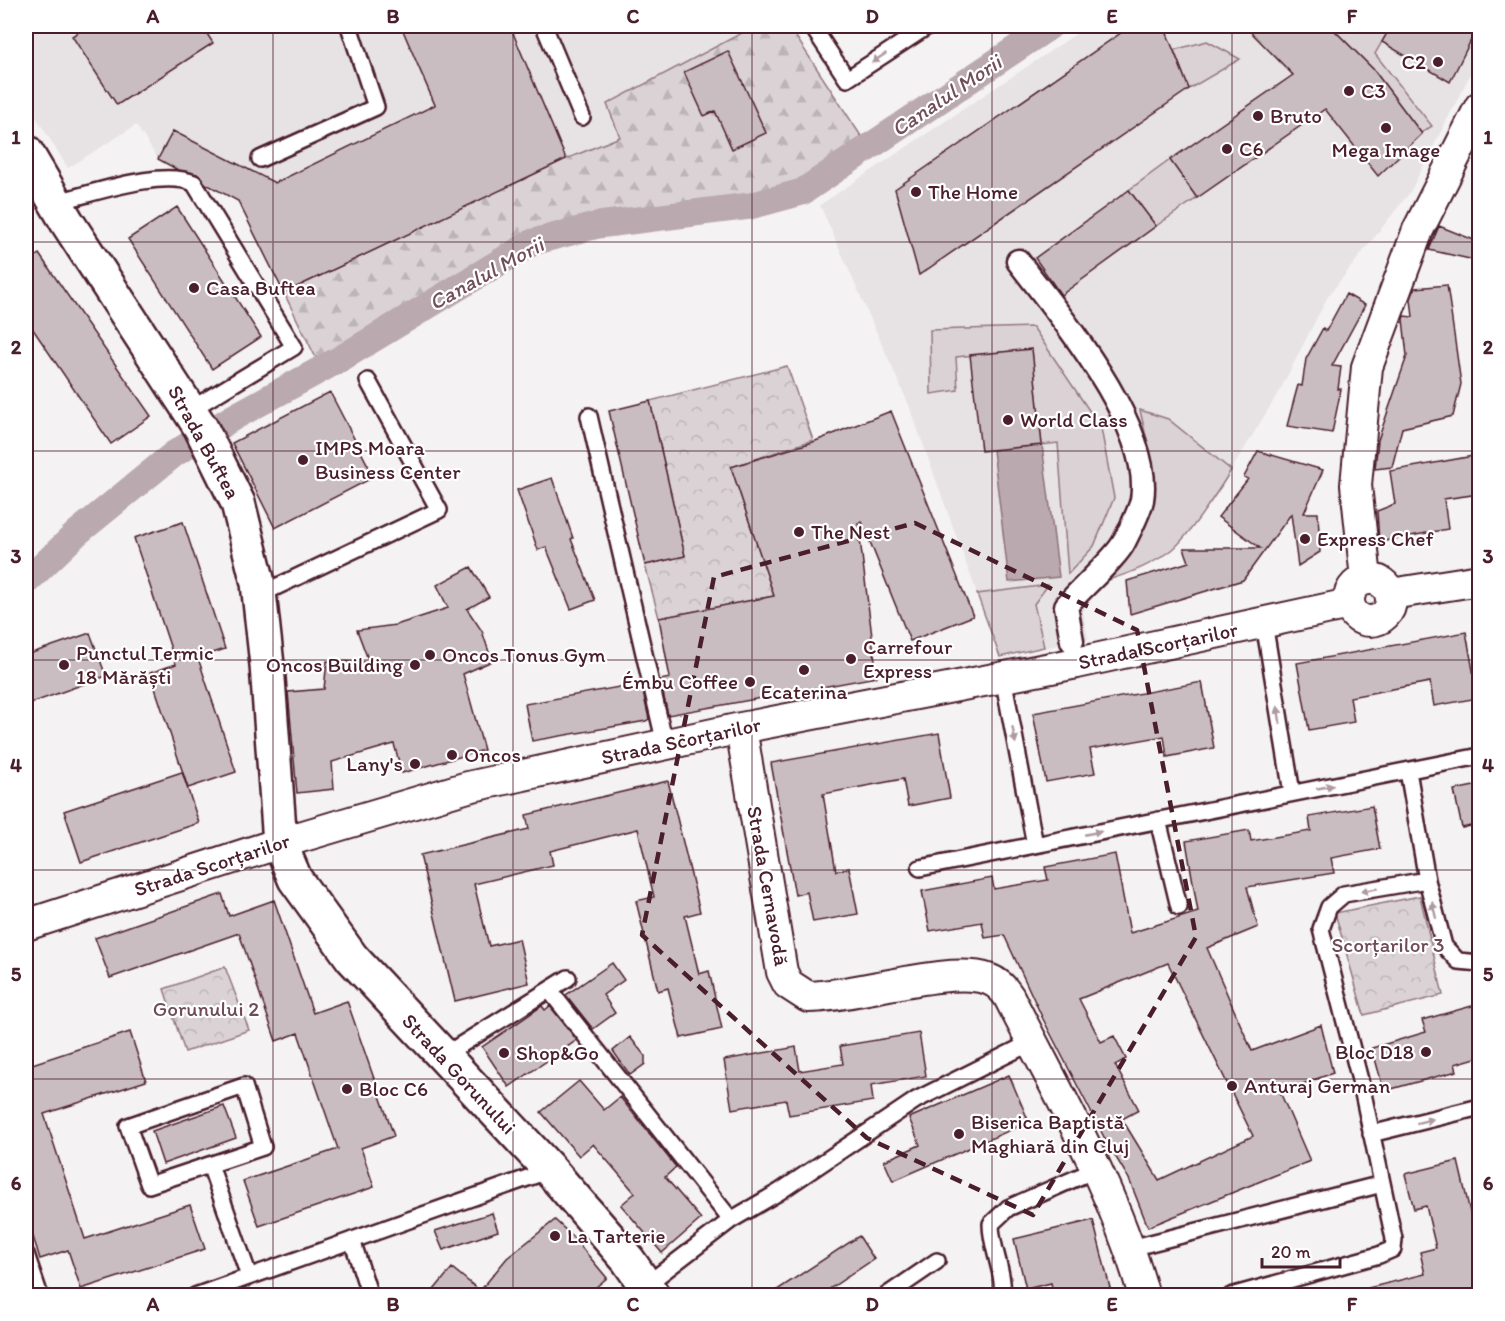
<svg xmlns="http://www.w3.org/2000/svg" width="1505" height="1321" font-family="Itim,sans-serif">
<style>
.built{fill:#e7e2e3}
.grass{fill:#dbd2d5;stroke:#927880;stroke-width:1.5}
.forest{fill:url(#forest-firs);stroke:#927880;stroke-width:1.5}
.park{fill:url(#park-crowns);stroke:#927880;stroke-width:1.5}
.water{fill:#baa9ae;stroke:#8d727a;stroke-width:1.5}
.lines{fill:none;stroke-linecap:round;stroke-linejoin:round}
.canal{stroke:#baa9ae;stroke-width:27}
.building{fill:#cabdc1;stroke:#4a1f2b;stroke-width:1.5;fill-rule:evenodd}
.service-casing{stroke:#4a1f2b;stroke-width:20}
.pedestrian-casing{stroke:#4a1f2b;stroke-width:27}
.minor-casing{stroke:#4a1f2b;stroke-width:34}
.tertiary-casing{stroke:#4a1f2b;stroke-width:38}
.service{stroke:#fff;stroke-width:15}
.pedestrian{stroke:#fff;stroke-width:22}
.minor{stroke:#fff;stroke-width:30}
.tertiary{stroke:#fff;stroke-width:33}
.oneway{fill:#ae9aa0}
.marked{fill:none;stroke:#4a1f2b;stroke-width:4.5;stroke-dasharray:12 8;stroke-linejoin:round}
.grid{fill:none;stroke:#4a1f2b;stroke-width:1.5;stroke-opacity:0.55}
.poi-dot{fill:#4a1f2b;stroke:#fff;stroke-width:2}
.labels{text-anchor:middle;stroke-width:4.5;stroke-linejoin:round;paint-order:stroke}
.poi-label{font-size:21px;fill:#4a1f2b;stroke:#fff;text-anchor:start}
.street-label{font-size:21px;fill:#4a1f2b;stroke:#fff}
.park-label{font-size:21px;fill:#6e4c56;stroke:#fff}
.water-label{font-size:22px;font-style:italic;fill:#714f59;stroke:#fff}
.neatline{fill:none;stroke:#4a1f2b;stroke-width:2}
.grid-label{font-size:20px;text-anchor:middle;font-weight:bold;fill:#4a1f2b}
</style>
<defs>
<pattern id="forest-firs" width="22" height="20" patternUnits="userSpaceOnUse" patternTransform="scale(1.5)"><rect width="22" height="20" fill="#dbd2d5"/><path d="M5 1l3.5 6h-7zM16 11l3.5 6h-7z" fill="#bdb4b7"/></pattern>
<pattern id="park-crowns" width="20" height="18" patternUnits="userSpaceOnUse" patternTransform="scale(1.5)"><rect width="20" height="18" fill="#dbd2d5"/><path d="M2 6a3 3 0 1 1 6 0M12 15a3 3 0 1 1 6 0" fill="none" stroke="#bdb4b7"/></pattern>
</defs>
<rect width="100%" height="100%" fill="#f4f2f2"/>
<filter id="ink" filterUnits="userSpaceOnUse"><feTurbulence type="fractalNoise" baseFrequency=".0167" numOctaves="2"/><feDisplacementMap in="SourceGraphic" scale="12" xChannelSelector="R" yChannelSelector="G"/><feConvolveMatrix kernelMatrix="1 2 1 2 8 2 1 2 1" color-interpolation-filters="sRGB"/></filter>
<g filter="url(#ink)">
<path class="built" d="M 26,26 L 755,26 L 607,104 L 620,137 L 566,159 L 284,293 L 238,201 L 158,159 L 136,125 L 68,168 L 26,101 Z
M 1088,26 L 1479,26 L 1479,57 L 1410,192 L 1328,296 L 1280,390 L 1219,490 L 1173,549 L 1139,571 L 1108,580 L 1093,593 L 1083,612 L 1088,639 L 1000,657 L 909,405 L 820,205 Z"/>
<path class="grass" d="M 1330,26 L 1391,26 L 1375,54 L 1432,126 L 1421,133 L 1373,69 Z
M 1207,41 L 1240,59 L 1189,89 L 1174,50 Z
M 1170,160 L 1197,198 L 1156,226 L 1129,190 Z
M 1033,327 L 1101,428 L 1114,498 L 1094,546 L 1068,574 L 1058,443 L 1042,445 L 1032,349 L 956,357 L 958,390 L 931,394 L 930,330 Z
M 1140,410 L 1168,419 L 1231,470 C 1219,490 1188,537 1172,550 C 1152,565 1131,573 1108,580 L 1107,570 L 1151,501 L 1151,459 Z
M 1048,585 L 1034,604 L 1044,647 L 1000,657 L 977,594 Z"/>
<path class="forest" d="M 755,26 L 789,26 L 865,142 L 796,184 L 748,197 L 592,219 L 529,235 L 318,362 L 284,293 L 566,159 L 620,137 L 607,104 Z"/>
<path class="park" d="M 787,366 L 813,440 L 731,467 L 774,596 L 659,618 L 645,565 L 685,556 L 650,401 Z
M 1420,896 L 1443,995 L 1364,1015 L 1335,913 Z
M 225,967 L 249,1030 L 185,1052 L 164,989 Z"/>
<path class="water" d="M 1042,445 L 1059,577 L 1009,582 L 993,450 Z"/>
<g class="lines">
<path class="canal" d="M 26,582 L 77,533 L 174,454 L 234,417 L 340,359 L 533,242 L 598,225 L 750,206 L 802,192 L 1050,26"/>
</g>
<path class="building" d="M 88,26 L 202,26 L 213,43 L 117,105 L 72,36 Z
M 401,26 L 510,26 L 566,159 L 284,293 L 238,201 L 206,184 L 197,174 L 178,170 L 158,159 L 173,131 L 275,183 L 435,105 Z
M 1131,26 L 1164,26 L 1189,89 L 919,275 L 895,189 Z
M 1245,26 L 1330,26 L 1373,69 L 1422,134 L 1378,176 L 1325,109 L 1197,198 L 1170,160 L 1293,75 Z
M 1391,26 L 1478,26 L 1450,82 L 1382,42 Z
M 728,51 L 766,133 L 732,149 L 715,111 L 704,116 L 684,72 Z
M 1129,190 L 1156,226 L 1061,295 L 1035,258 Z
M 177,207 L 261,337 L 212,369 L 128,239 Z
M 1439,226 L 1479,242 L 1479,261 L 1429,250 Z
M 39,254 L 151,416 L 111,444 L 26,319 L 26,263 Z
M 1447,285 L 1461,384 L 1453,416 L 1402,428 L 1392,467 L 1375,469 L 1378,440 L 1407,356 L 1403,319 L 1404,316 L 1413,317 L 1411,299 L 1415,288 Z
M 1346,294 L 1365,305 L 1332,366 L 1341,367 L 1338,389 L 1341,389 L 1332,433 L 1287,426 L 1298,385 L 1302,386 L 1306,359 L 1323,328 L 1326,331 Z
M 1032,349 L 1042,445 L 981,451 L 970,355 Z
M 330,392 L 374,477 L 275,528 L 232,443 Z
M 650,401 L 685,556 L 645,565 L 609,411 Z
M 891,411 L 973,616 L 910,641 L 862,522 L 858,523 L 877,677 L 668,715 L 660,680 L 670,678 L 659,618 L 774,596 L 731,467 L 813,442 Z
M 1258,451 L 1323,470 L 1304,513 L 1318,513 L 1320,552 L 1298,566 L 1291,514 L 1243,580 L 1130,614 L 1127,581 L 1189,562 L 1184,548 L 1260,548 L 1218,517 L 1248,479 L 1244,477 Z
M 1479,455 L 1479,494 L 1444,499 L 1448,529 L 1379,542 L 1377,511 L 1395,504 L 1390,471 Z
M 552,478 L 573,538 L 571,539 L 595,600 L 571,609 L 546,547 L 538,550 L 517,490 Z
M 183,522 L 225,649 L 198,658 L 236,772 L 188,788 L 150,673 L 176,664 L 134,538 Z
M 471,567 L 489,597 L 467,609 L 482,631 L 492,661 L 463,674 L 484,750 L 402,773 L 394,744 L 332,762 L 334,789 L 297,793 L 288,692 L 324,689 L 327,661 L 369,662 L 357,630 L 396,625 L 448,608 L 437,585 Z
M 1466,632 L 1478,698 L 1434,706 L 1430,682 L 1350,697 L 1354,722 L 1309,730 L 1297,663 Z
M 90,633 L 106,676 L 26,705 L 26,655 Z
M 1202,682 L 1214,748 L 1167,757 L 1164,736 L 1090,749 L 1095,773 L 1046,782 L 1033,713 Z
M 641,683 L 649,719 L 646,721 L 532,741 L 525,704 Z
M 939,733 L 950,798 L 908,806 L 903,779 L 823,794 L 836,871 L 849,868 L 858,914 L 813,922 L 807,892 L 795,895 L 771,763 Z
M 182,772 L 199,823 L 81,862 L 64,811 Z
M 668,781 L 700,912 L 685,916 L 699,974 L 709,971 L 722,1029 L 681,1038 L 668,988 L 658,991 L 636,901 L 654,897 L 638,829 L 550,851 L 553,865 L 474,884 L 489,946 L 519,939 L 529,983 L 455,1001 L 420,855 L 529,829 L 526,815 Z
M 1479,785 L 1479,824 L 1462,828 L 1454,790 Z
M 1372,806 L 1380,849 L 1331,858 L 1334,873 L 1247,887 L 1258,927 L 1207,948 L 1252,1051 L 1321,1025 L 1333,1073 L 1280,1092 L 1310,1161 L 1148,1227 L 1129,1179 L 1105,1139 L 1043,1019 L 1004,935 L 985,938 L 982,922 L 930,931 L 922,891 L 992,878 L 994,889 L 1048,880 L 1045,867 L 1115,854 L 1130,933 L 1198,912 L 1186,841 L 1249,830 L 1251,841 L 1311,831 L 1309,817 ZM 1168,963 L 1253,1136 L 1159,1180 L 1122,1119 L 1139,1110 L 1115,1065 L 1126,1059 L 1114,1036 L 1101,1042 L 1079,999 Z
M 222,894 L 229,916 L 274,900 L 313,1013 L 347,1001 L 394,1136 L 361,1148 L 374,1187 L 259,1226 L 243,1181 L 338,1149 L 298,1033 L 276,1041 L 239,933 L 110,978 L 95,938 Z
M 612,963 L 624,980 L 603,995 L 615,1013 L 593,1029 L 566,995 Z
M 1479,1004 L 1479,1057 L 1455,1064 L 1457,1071 L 1384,1091 L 1372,1048 L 1426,1032 L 1422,1020 Z
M 542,1006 L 545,1010 L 550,1006 L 577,1040 L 509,1087 L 482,1047 Z
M 130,1032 L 146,1081 L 44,1114 L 85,1239 L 190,1205 L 205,1249 L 81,1289 L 68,1250 L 40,1259 L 26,1214 L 26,1066 Z
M 919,1033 L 926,1076 L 871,1085 L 873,1101 L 789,1115 L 786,1100 L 732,1109 L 724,1060 L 796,1047 L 800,1071 L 843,1064 L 840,1046 Z
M 630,1037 L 645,1056 L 645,1064 L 630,1075 L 613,1051 Z
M 1009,1075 L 1029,1122 L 893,1181 L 884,1161 L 920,1145 L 909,1118 Z
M 579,1081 L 604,1110 L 620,1097 L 676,1167 L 665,1177 L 701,1219 L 662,1253 L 621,1205 L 635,1193 L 593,1144 L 579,1156 L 541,1112 Z
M 224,1106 L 236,1138 L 163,1164 L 152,1131 Z
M 1458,1161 L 1479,1250 L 1479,1296 L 1369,1296 L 1368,1288 L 1425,1274 L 1420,1252 L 1436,1248 L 1426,1206 L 1414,1209 L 1405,1174 Z
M 492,1213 L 498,1231 L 443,1250 L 435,1231 Z
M 555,1220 L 572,1236 L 607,1278 L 585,1296 L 429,1296 L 452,1268 L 480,1291 L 507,1258 Z
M 1093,1220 L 1112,1296 L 1054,1296 L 1051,1283 L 1026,1289 L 1014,1239 Z
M 859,1236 L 874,1259 L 819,1296 L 768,1296 Z"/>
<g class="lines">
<defs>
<path id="service" d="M 544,26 L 582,117
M 812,26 L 847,79 L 928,26
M 260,159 L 376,107 L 349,26
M 56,202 C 93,194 159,169 194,183 L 294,347 L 190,410
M 589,416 L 665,744
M 259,595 L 439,510 L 368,381
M 1264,623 L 1292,793
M 1003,677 L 1035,845
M 1408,771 L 1427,880 L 1444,946 L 1458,961 L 1480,963
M 1158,820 L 1179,907
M 920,868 L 1480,756
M 550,991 L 731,1220
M 443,1056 L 568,978
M 244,1086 L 263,1147 L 149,1185 L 128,1126 Z
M 1371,1134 L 1480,1107
M 210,1165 L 249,1276
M 352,1240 L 370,1296
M 1131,1248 L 1382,1184
M 26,1254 L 40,1296
M 646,1285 L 731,1220 L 779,1192 L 916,1100 L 1032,1042
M 195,1296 L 550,1170
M 886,1296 L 937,1261
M 1002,1296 C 1005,1272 991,1249 991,1224 L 1008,1208 L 1097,1169
M 1231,1296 L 1379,1255 L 1393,1249 L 1394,1239 L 1361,1084 L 1321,929 L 1329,907 L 1344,894 L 1427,880"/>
<path id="pedestrian" d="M 1018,261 C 1060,316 1154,427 1142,500 C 1139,513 1130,530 1124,542 C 1117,557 1079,590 1066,606 L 1072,641"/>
<path id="minor" d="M1349 600a21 21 0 1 1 42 0a21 21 0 1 1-42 0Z
M 1366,579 L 1356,485 L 1367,367 L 1418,230 L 1480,107
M 1391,594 L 1480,580
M 741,728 L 782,972 L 788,984 L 808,997 C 854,997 949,965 988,979 C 997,982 1004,989 1009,997 C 1058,1094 1115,1190 1144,1296
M 26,925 L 280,843 L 468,787 L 741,728 L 1077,663 L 1349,604"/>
<path id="tertiary" d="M 26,152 L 67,222 L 201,428 L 238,503 L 258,583 L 267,665 L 280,843 L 295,879 L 352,958 L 550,1170 L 628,1260 L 653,1296"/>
</defs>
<use href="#service" class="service-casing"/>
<use href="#pedestrian" class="pedestrian-casing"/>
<use href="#minor" class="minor-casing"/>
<use href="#tertiary" class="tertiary-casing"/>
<use href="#service" class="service"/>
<use href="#pedestrian" class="pedestrian"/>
<use href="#minor" class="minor"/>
<use href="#tertiary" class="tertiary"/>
</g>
<defs><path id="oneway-solid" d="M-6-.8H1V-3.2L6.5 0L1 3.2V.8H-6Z" transform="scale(1.5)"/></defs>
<g class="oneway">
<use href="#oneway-solid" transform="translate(879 58) rotate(146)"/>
<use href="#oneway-solid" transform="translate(1279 715) rotate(-99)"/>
<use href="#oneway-solid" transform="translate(1014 735) rotate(79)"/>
<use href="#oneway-solid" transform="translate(1325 787) rotate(-11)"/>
<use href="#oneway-solid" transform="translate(1093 833) rotate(-11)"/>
<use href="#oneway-solid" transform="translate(1369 890) rotate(170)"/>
<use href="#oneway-solid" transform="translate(1434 910) rotate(-104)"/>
<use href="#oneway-solid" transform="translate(1425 1121) rotate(-14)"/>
</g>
</g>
<path class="marked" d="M 915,523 L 1137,630 L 1196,937 L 1033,1215 L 867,1138 L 642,935 L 714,577 Z"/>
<path class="grid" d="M 273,26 L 273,1296M 513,26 L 513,1296M 752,26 L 752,1296M 992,26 L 992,1296M 1232,26 L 1232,1296M 26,242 L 1480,242M 26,451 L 1480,451M 26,660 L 1480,660M 26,870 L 1480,870M 26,1079 L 1480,1079"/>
<g class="poi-dot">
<circle cx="1438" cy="62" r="6"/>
<circle cx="1349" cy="91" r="6"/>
<circle cx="1258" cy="116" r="6"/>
<circle cx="1386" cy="128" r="6"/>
<circle cx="1227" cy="149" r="6"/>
<circle cx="916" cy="192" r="6"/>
<circle cx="194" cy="288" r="6"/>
<circle cx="1008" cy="420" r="6"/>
<circle cx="303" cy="460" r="6"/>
<circle cx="799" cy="532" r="6"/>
<circle cx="1305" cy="539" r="6"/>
<circle cx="430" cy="655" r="6"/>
<circle cx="851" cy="659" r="6"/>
<circle cx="64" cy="665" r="6"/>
<circle cx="415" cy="665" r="6"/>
<circle cx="804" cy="670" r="6"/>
<circle cx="750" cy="682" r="6"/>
<circle cx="452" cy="755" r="6"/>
<circle cx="415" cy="764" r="6"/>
<circle cx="1426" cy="1052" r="6"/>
<circle cx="504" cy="1053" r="6"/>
<circle cx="1232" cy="1086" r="6"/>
<circle cx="347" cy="1089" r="6"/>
<circle cx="959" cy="1134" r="6"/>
<circle cx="555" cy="1236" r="6"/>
</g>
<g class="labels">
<g class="poi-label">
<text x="1426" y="69" text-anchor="end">C2</text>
<text x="1361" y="98">C3</text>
<text x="1270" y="123">Bruto</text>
<text x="1239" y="156">C6</text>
<text x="1386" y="157" text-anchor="middle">Mega Image</text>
<text x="928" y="199">The Home</text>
<text x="206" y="295">Casa Buftea</text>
<text x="1020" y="427">World Class</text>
<text x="315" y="455">IMPS Moara<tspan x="315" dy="24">Business Center</tspan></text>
<text x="811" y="539">The Nest</text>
<text x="1317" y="546">Express Chef</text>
<text x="863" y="654">Carrefour<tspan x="863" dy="24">Express</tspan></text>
<text x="76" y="660">Punctul Termic<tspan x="76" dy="24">18 Mărăști</tspan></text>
<text x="442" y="662">Oncos Tonus Gym</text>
<text x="403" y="672" text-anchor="end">Oncos Building</text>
<text x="738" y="689" text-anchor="end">Émbu Coffee</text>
<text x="804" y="699" text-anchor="middle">Ecaterina</text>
<text x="464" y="762">Oncos</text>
<text x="403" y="771" text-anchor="end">Lany's</text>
<text x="1414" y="1059" text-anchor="end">Bloc D18</text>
<text x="516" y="1060">Shop&amp;Go</text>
<text x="1244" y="1093">Anturaj German</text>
<text x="359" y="1096">Bloc C6</text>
<text x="971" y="1129">Biserica Baptistă<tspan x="971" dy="24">Maghiară din Cluj</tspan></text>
<text x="567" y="1243">La Tarterie</text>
</g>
<g class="street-label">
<text transform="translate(204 442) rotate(61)" y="7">Strada Buftea</text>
<text transform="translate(1158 646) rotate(-12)" y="7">Strada Scorțarilor</text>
<text transform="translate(681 741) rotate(-12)" y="7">Strada Scorțarilor</text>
<text transform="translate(212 865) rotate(-18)" y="7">Strada Scorțarilor</text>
<text transform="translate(768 886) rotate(80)" y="7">Strada Cernavodă</text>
<text transform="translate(459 1074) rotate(47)" y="7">Strada Gorunului</text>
</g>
<g class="park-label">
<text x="1388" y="952">Scorțarilor 3</text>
<text x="206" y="1016">Gorunului 2</text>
</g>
<g class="water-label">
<text transform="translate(946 95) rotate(-34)" y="8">Canalul Morii</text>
<text transform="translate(486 273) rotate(-29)" y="8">Canalul Morii</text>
</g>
</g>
<rect width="1505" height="1321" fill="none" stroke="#fff" stroke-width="66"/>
<path d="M1262 1258v9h78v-9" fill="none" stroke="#4a1f2b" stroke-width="3"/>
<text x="1271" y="1258" font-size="18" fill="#4a1f2b" stroke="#ffffff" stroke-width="4.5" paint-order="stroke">20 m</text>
<rect x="33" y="33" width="1439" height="1255" class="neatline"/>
<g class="grid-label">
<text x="153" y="23">A</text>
<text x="393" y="23">B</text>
<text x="633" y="23">C</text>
<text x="872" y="23">D</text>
<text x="1112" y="23">E</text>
<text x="1352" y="23">F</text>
<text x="16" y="144">1</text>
<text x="1488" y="144">1</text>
<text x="16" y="354">2</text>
<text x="1488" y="354">2</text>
<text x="16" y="563">3</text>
<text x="1488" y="563">3</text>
<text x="16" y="772">4</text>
<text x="1488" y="772">4</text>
<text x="16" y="981">5</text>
<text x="1488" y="981">5</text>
<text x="16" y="1190">6</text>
<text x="1488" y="1190">6</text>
<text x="153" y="1311">A</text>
<text x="393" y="1311">B</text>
<text x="633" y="1311">C</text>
<text x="872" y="1311">D</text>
<text x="1112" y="1311">E</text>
<text x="1352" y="1311">F</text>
</g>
</svg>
